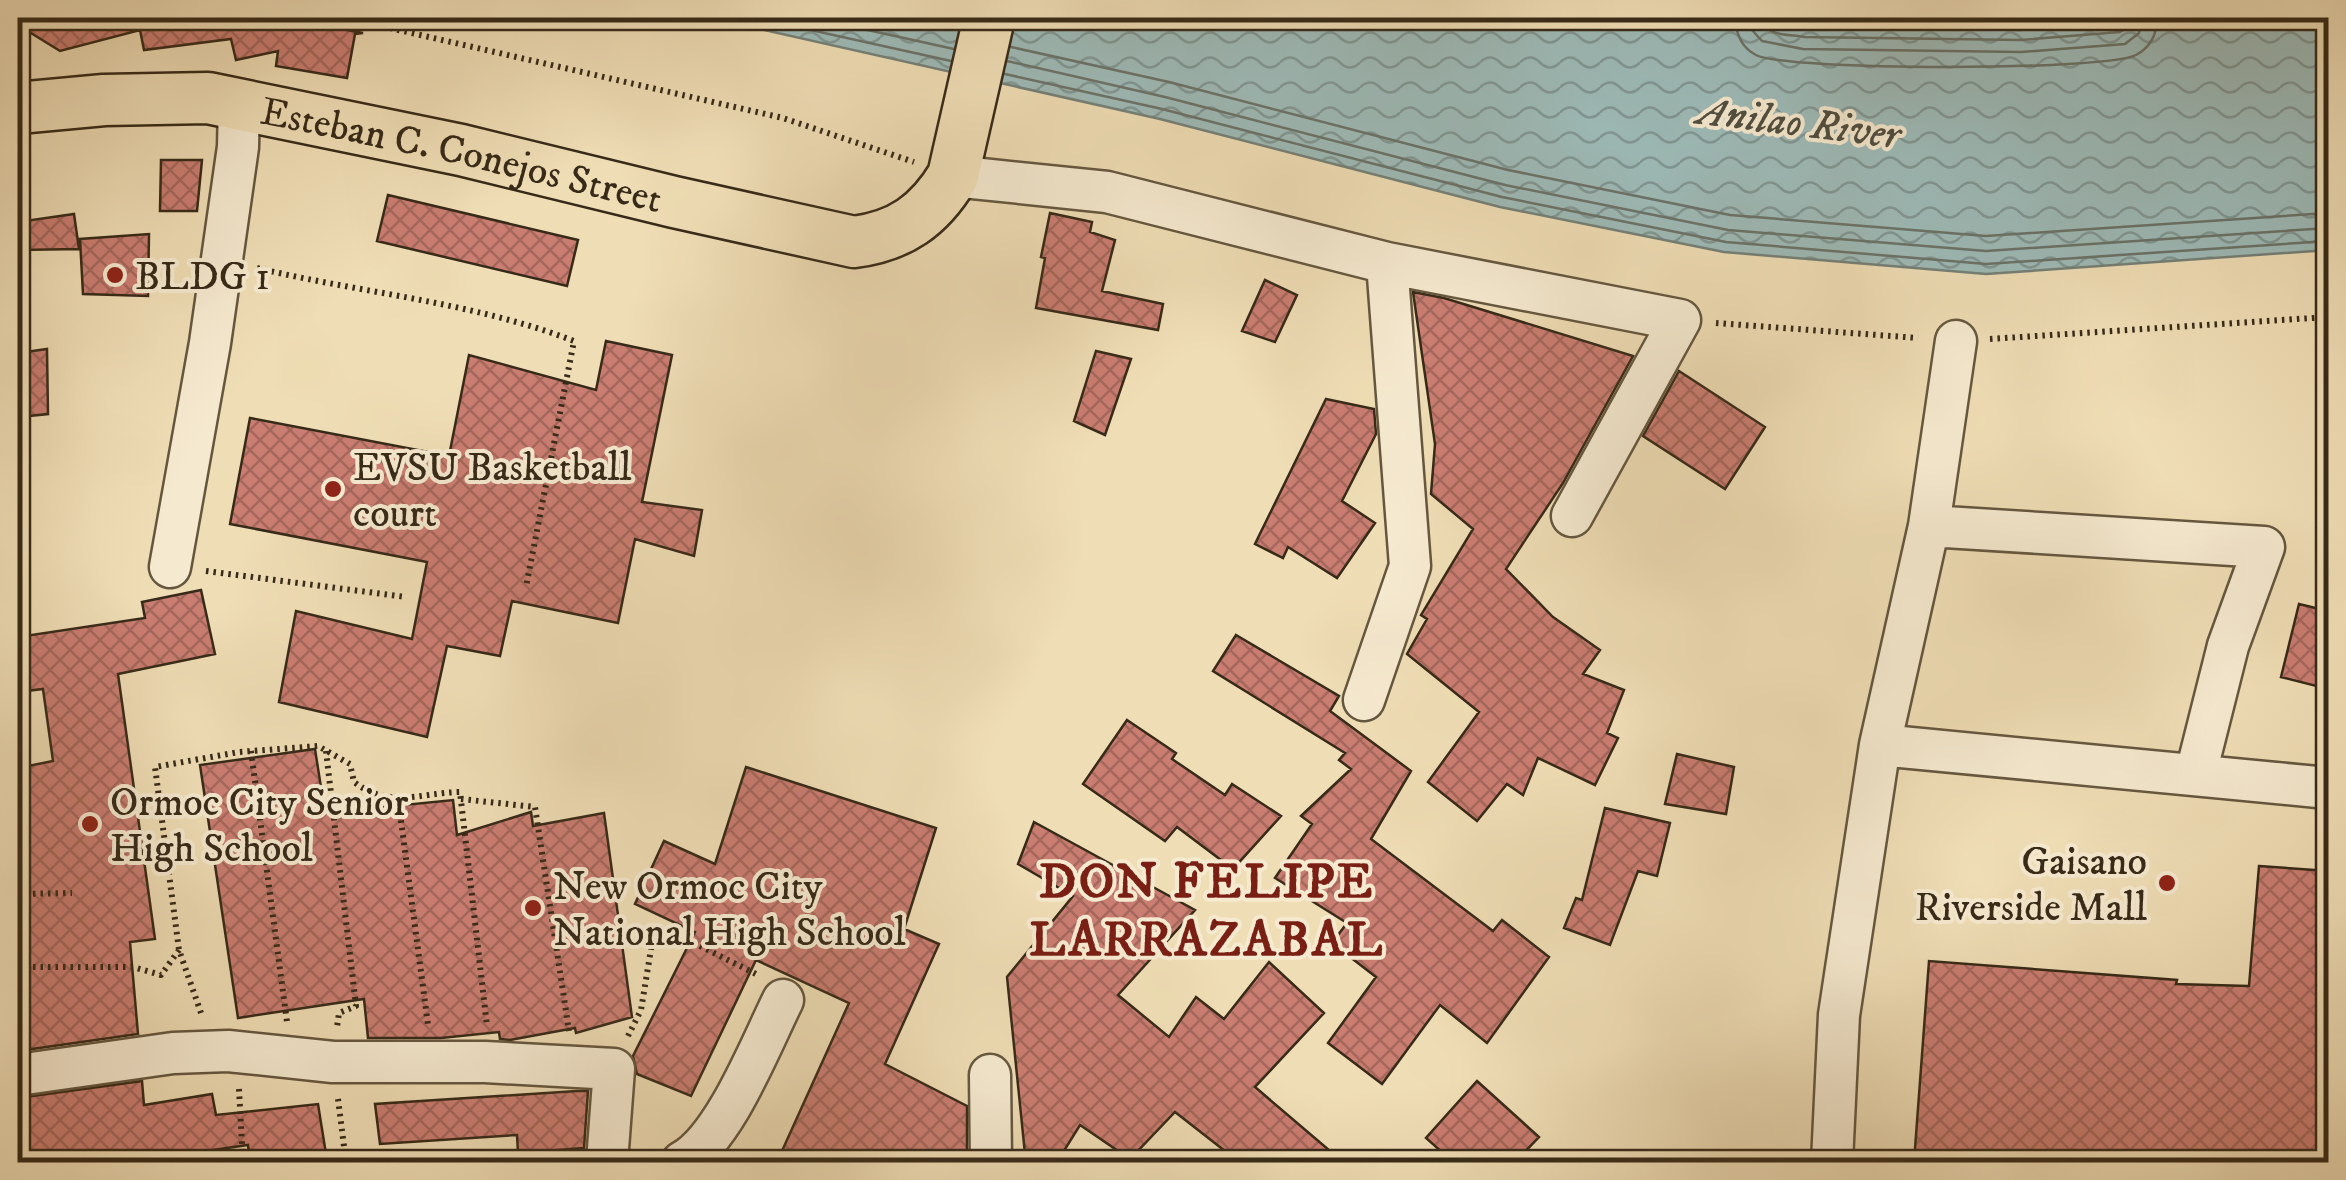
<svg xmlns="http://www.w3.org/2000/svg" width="2346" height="1180" font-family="'IM FELL DW Pica',serif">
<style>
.water{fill:url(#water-waves);stroke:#748077;stroke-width:2.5}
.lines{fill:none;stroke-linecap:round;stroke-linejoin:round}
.shore{stroke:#6a7268;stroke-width:2.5}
.building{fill:url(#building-cross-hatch);stroke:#372a18;stroke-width:2.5}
.minor-casing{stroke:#65573f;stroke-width:45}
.major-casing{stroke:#372a18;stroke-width:55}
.path{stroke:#372a18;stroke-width:6;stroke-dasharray:2.5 5;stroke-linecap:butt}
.minor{stroke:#f5e9cf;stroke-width:40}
.major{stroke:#efddb5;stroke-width:50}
.poi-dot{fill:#8f2418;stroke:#f5e9cf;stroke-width:4}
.labels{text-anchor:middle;stroke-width:8;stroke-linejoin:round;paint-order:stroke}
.street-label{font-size:40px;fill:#372a18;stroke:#f5e9cf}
.poi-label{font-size:40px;fill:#372a18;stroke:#f5e9cf;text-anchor:start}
.water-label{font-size:42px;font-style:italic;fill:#504e40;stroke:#f5e9cf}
.district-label{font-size:50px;font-weight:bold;letter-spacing:2.5px;fill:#7a1f14;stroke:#f5e9cf}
</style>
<defs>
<pattern id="water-waves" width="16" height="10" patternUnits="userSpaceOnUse" patternTransform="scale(2.5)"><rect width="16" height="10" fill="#9dbab7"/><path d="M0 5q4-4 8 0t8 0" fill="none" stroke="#819794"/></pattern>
<pattern id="building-cross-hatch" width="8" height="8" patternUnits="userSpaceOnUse" patternTransform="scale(2.5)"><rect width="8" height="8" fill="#ca7d71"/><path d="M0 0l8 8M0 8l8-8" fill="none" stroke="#a5675c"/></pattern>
</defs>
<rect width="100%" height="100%" fill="#efddb5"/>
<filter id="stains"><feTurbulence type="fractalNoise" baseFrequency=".002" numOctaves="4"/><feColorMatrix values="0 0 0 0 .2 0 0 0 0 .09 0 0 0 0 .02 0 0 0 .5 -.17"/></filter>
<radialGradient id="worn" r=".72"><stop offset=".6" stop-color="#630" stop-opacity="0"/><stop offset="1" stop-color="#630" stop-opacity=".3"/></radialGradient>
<path class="water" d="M 711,18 L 1739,18 L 1805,27 L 2020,30 L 2184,18 L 2328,18 L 2328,250 L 1986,274 L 1724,252 L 1500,207 L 1160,119 Z"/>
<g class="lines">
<path class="shore" d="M 756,18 L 951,61
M 813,18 L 954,49
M 1735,18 C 1736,33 1742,48 1756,55 C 1787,71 2106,71 2136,55 C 2151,47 2157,33 2157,18
M 1750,18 L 1752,30 L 1762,41 L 1803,49 L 2021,52 L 2125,44 L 2139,33 L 2142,18
M 1763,18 C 1765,37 1788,34 1804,37 L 2020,40 L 2120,32 L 2128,27 L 2130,18
M 1011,47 L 1169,82 L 1508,170 L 1730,215 L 1986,236 L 2328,213
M 1007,61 L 1165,97 L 1505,185 L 1728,230 L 1986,251 L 2328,228
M 1005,74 L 1162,109 L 1502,197 L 1726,242 L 1986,264 L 2328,241"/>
</g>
<path class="building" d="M 18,18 L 285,18 L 363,33 L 355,34 L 347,78 L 276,66 L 278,51 L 236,60 L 231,39 L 144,50 L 140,30 L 60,51 L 18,25 Z
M 161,160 L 202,160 L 197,211 L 160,211 Z
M 388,195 L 578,240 L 567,286 L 377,241 Z
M 1050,213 L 1092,222 L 1090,232 L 1115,240 L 1102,291 L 1163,304 L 1158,330 L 1036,308 L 1045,258 L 1041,257 Z
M 74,214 L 79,249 L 18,250 L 18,222 Z
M 149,234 L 148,296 L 83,294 L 80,239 Z
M 1265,280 L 1297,295 L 1275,342 L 1242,331 Z
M 1413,292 L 1444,298 L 1633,356 L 1563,483 L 1506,569 L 1553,617 L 1600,650 L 1583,674 L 1624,690 L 1607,733 L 1618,738 L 1595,785 L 1538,758 L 1523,795 L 1507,784 L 1477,821 L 1428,782 L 1479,712 L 1407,654 L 1427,619 L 1421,615 L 1473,529 L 1431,494 L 1435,444 Z
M 606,341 L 672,355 L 642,502 L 702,510 L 694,556 L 635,539 L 618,623 L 512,601 L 500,656 L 447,646 L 427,737 L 279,702 L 296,611 L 412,639 L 427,562 L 230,524 L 250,418 L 449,456 L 469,355 L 596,390 Z
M 47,349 L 48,414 L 18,417 L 18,353 Z
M 1096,351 L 1131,359 L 1105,435 L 1074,421 Z
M 1679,371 L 1765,427 L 1725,489 L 1643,436 Z
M 1326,399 L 1374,409 L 1376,434 L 1342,501 L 1375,523 L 1337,578 L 1288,547 L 1283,558 L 1255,544 Z
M 201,590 L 215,654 L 118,674 L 155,939 L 130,942 L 138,1034 L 18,1051 L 18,768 L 53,761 L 43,689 L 18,692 L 18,637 L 145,618 L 142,602 Z
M 2299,604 L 2328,611 L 2328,689 L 2281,677 Z
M 1236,635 L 1339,696 L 1330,711 L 1411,771 L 1371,839 L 1493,931 L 1502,920 L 1549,957 L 1487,1043 L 1440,1005 L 1382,1084 L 1328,1043 L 1376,977 L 1332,943 L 1347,923 L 1275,878 L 1312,824 L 1301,816 L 1351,769 L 1339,760 L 1345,753 L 1213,671 Z
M 1127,720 L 1176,753 L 1172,759 L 1225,795 L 1232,784 L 1281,816 L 1233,869 L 1177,827 L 1165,841 L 1083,784 Z
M 315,749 L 325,813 L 453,800 L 457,835 L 531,812 L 533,826 L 604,813 L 632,1017 L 576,1033 L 575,1028 L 510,1040 L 500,1039 L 499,1032 L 441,1038 L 368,1038 L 364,999 L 238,1018 L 200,765 Z
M 1677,754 L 1734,767 L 1726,814 L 1665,804 Z
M 746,767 L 936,828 L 904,929 L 939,944 L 885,1064 L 967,1106 L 967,1162 L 777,1162 L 849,1003 L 756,960 L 691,1096 L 637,1074 L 633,1056 L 695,932 L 635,904 L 664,841 L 715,864 Z
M 1605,808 L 1670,823 L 1657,876 L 1638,871 L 1610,945 L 1564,928 L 1576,898 L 1582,900 Z
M 1034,822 L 1195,910 L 1118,995 L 1169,1037 L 1196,997 L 1224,1019 L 1269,962 L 1324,1013 L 1255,1087 L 1343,1162 L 1239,1162 L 1175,1112 L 1130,1159 L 1080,1125 L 1057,1162 L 1045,1162 L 1025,1154 L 1007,977 L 1073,896 L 1018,864 Z
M 2259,866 L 2328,871 L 2328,1162 L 1914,1162 L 1929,961 L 2177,980 L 2176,984 L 2249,986 Z
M 142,1081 L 144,1105 L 212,1094 L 216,1115 L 318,1104 L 326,1154 L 250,1162 L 248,1145 L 130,1162 L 18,1162 L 18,1098 Z
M 1477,1081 L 1539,1137 L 1515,1162 L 1453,1162 L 1426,1138 Z
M 577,1091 L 588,1091 L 584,1148 L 518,1153 L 517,1135 L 380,1144 L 375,1104 Z"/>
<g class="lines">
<defs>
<path id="minor" d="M 953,176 L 1107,192 L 1387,263 L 1680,320 L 1572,516
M 1929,526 L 2264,547 L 2228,646 L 2196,773
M 170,567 L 210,343 L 238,147 L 239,104
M 1364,700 L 1410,566 L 1387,263
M 1880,745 L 2328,788
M 18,1075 L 173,1053 L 228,1051 L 333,1062 L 485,1062 L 614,1069 L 607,1162
M 990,1075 L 991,1162
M 682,1162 C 724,1140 761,1044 783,1000
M 1832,1162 L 1839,1015 L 1880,745 L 1929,526 L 1956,341"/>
<g id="major">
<path id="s1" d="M 18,108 L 104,100 L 208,98 L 461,150 L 674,202 L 854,242 C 900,236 929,216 953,176 L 989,18"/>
</g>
</defs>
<use href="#minor" class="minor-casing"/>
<use href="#major" class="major-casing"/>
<path class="path" d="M 346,18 L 783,118 L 914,162
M 18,47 L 30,18
M 257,268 C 361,293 473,302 574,341 L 526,587
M 1716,323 L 1918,338
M 1990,339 L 2328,317
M 206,571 L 406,597
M 251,751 L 287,1022
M 326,751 L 356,1006 L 339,1013 L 337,1027
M 398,798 L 428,1025
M 461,799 L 535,807 L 569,1031
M 18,894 L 72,893
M 18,967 L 133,967 L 161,975 L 179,950
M 201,1013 L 179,950 L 155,767 L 239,752 L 318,746 L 350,764 L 354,782 C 390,809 418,793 460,792 L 487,1026
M 628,1036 L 641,1010 L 654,931 L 690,941 L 758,975
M 239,1089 L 243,1162
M 338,1099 L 346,1162"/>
<use href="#minor" class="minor"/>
<use href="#major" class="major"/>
</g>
<g class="poi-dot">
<circle cx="115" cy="275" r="10"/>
<circle cx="333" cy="489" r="10"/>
<circle cx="90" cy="824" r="10"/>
<circle cx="2167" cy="883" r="10"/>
<circle cx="533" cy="908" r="10"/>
</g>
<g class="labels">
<g class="street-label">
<text dy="14" stroke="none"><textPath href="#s1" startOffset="450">Esteban C. Conejos Street</textPath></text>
</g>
<g class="poi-label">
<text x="135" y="289">BLDG 1</text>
<text x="353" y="480">EVSU Basketball<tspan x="353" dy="46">court</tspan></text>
<text x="110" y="815">Ormoc City Senior<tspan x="110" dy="46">High School</tspan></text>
<text x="2147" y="874" text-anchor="end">Gaisano<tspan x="2147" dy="46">Riverside Mall</tspan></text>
<text x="553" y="899">New Ormoc City<tspan x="553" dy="46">National High School</tspan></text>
</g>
<g class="water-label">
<text transform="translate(1799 121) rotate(7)" y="15">Anilao River</text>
</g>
<g class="district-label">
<text x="1207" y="897">DON FELIPE<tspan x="1207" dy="58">LARRAZABAL</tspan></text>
</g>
</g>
<rect width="2346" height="1180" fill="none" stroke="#efddb5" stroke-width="60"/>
<rect x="20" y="20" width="2306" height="1140" fill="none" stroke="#372a18" stroke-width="5"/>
<rect x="30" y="30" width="2286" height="1120" fill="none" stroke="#372a18" stroke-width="2.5"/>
<rect width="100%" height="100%" filter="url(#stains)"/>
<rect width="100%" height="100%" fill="url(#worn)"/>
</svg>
